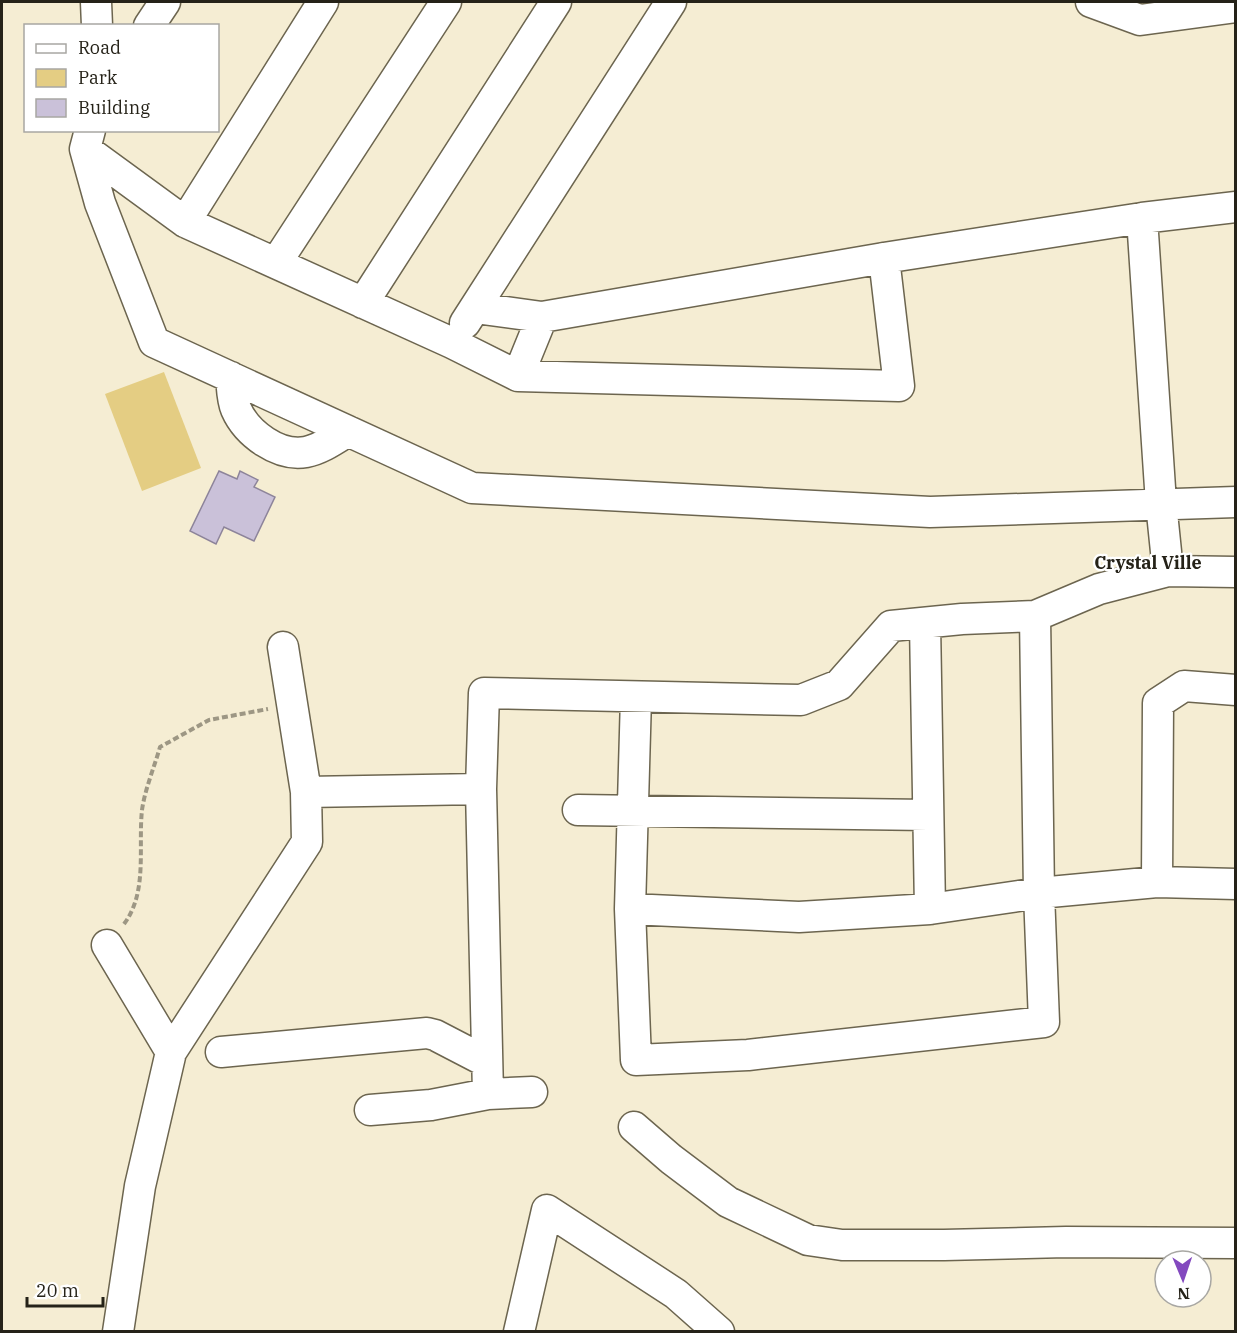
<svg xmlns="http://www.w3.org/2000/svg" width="1237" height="1333" font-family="'IBM Plex Serif',serif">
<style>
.green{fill:#e4cd83}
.building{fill:#cac1d9;stroke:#8d849a;stroke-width:1.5}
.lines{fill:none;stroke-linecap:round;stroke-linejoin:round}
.minor-casing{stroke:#6c654f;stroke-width:33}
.path{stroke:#9d9784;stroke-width:4;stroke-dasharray:6 3;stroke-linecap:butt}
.minor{stroke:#fff;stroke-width:30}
.labels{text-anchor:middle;stroke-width:4.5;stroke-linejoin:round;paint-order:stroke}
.neighbourhood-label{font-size:18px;font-weight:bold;fill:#252218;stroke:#fff}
</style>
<rect width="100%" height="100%" fill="#f5edd3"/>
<path class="green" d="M 164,372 L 201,468 L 142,491 L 105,394 Z"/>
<path class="building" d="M 219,471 L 237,479 L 240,471 L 258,480 L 254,487 L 275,497 L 254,541 L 224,527 L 216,544 L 190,531 Z"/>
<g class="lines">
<defs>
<path id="minor" d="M 96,2 L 97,26
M 1091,2 L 1140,20 L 1236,7
M 149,26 L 165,2
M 90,130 L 85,149 L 100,203 L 154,342 L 472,488 L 930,512 L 1236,502
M 85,149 L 185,222 L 452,343 L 518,376 L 899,386 L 884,258
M 1142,218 L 1161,503 L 1168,571
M 185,222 L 323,2
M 276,263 L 446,2
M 363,303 L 556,2
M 475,308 L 542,317 L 884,258 L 1142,218 L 1236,207
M 465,323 L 671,2
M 518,376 L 542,317
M 231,377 C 232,387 232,400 236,409 C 247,434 279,457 306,452 C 321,449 335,439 348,431
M 925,623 L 930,909
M 636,697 L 630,909 L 636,1060 L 748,1055 L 1044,1022 L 1039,893 L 1035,616
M 306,792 L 481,789
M 578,810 L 928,815
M 1157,882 L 1158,703 L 1184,686 L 1236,690
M 630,909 L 799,917 L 930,909 L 1039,893 L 1157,882 L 1236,884
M 107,945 L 171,1052 L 140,1186 L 118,1332
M 171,1052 L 307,842 L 306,792 L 283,647
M 221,1052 L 427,1033 L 435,1035 L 487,1062
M 488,1094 L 481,789 L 484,693 L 801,700 L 839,685 L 891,626 L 962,619 L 1035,616 L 1099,589 L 1168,571 L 1236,572
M 370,1110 L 431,1105 L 488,1094 L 532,1092
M 634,1127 L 671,1159 L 728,1202 L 808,1240 L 842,1245 L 944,1245 L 1066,1242 L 1236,1243
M 519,1332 L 547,1210 L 676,1294 L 719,1332"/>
</defs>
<use href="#minor" class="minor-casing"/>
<path class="path" d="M 124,924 C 148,892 138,848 142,810 C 145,789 154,768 160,747 L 209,720 L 268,709"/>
<use href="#minor" class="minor"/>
</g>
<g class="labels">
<g class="neighbourhood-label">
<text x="1148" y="569">Crystal Ville</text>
</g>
</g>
<rect width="1237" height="1333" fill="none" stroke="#252218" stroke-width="6"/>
<rect x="24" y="24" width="195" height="108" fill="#ffffff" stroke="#a8a7a3" stroke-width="1.5"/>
<rect x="36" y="44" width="30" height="9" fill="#ffffff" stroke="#a8a7a3" stroke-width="1.5"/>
<text x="78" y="54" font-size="18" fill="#252218">Road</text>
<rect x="36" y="69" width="30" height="18" fill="#e4cd83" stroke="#a8a7a3" stroke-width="1.5"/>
<text x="78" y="84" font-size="18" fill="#252218">Park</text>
<rect x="36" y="99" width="30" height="18" fill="#cac1d9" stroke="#a8a7a3" stroke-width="1.5"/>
<text x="78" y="114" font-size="18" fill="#252218">Building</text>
<g transform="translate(1183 1279) rotate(178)"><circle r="28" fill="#ffffff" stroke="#a8a7a3" stroke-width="1.5"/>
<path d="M0-4.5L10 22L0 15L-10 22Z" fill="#8349bf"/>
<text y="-9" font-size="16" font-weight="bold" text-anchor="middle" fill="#252218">N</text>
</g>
<path d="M27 1297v9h76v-9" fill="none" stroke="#252218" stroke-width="3"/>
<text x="36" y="1297" font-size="18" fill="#252218" stroke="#ffffff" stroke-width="4.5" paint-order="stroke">20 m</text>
</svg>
